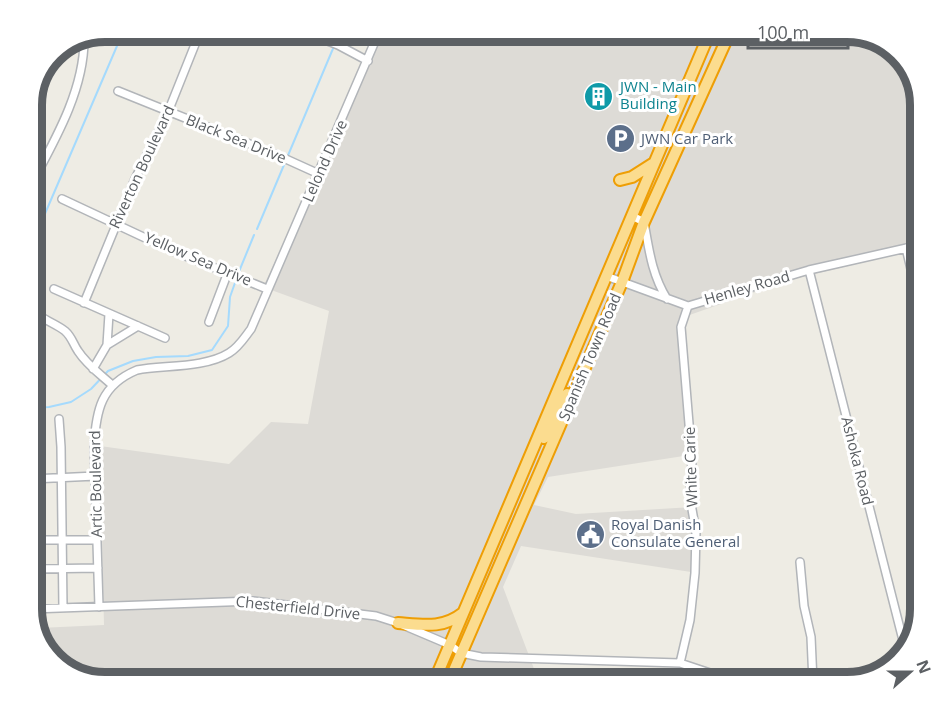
<svg xmlns="http://www.w3.org/2000/svg" width="952" height="714" font-family="'Open Sans',sans-serif">
<style>
.industrial{fill:#dddbd6}
.lines{fill:none;stroke-linecap:round;stroke-linejoin:round}
.stream{stroke:#a5dafd;stroke-width:2}
.minor-casing{stroke:#b2b5b9;stroke-width:10}
.highway-casing{stroke:#ee9e05;stroke-width:14}
.minor{stroke:#fff;stroke-width:7}
.highway{stroke:#fbdc8f;stroke-width:10}
.labels{text-anchor:middle;stroke-width:6;stroke-linejoin:round;paint-order:stroke}
.culture-label{font-size:15px;fill:#0d838f;stroke:#fff;text-anchor:start}
.street-label{font-size:15px;fill:#5c6064;stroke:#fff}
.service-label{font-size:15px;fill:#4e5e75;stroke:#fff;text-anchor:start}
.rim{fill:none;stroke:#5c6064;stroke-width:8}
</style>
<rect width="100%" height="100%" fill="#eeece4"/>
<path class="industrial" d="M 384,32 L 847,32 L 892,47 L 920,105 L 920,249 L 793,279 L 678,319 L 690,455 L 548,477 L 534,505 L 576,514 L 693,507 L 691,572 L 521,546 L 503,587 L 539,682 L 105,682 L 60,667 L 39,628 L 104,625 L 100,446 L 229,464 L 271,422 L 308,424 L 329,311 L 263,287 Z"/>
<g class="lines">
<path class="stream" d="M 257,229 L 340,32
M 32,244 L 123,32
M 238,274 L 254,235
M 32,408 L 49,407 L 71,402 L 91,389 L 108,371 L 133,361 L 156,357 L 188,356 L 212,350 L 228,326 L 230,297 L 236,280"/>
<defs>
<path id="minor" d="M 305,32 L 338,45 L 368,61
M 118,91 L 277,155 L 319,174
M 32,183 C 55,140 84,90 84,40
M 62,199 L 171,250 L 267,289
M 632,216 L 644,222 C 649,250 652,275 667,299
M 906,248 L 920,307
M 809,270 L 906,652
M 606,276 L 688,306 L 809,270 L 920,245
M 54,289 L 165,338
M 84,303 L 135,179 L 168,112 L 200,32
M 32,305 C 37,319 54,322 65,331 C 72,337 73,344 78,351 C 87,365 100,374 112,385
M 209,322 L 228,272
M 107,345 L 138,326
M 93,369 L 107,345 L 109,314
M 59,419 L 61,447 L 63,608
M 32,479 L 96,476
M 32,540 L 97,540
M 800,562 L 804,606 L 811,637 L 813,682
M 32,569 L 98,568
M 99,607 L 94,446 C 96,410 101,385 137,370 C 164,365 205,368 229,353 C 239,347 244,338 251,329 L 379,32
M 32,609 L 253,601 L 376,616 L 398,623 L 450,645 L 461,653 L 481,657 L 680,663 L 710,673 L 753,682
M 680,663 L 690,620 L 695,573 L 696,532 L 690,498 L 692,460 L 681,327 L 688,306
M 710,673 L 712,682"/>
<path id="highway" d="M 620,180 L 632,177 L 654,163
M 544,438 L 567,394
M 398,623 C 423,625 443,629 463,613
M 434,682 L 710,32
M 449,682 L 622,282 L 644,222 L 730,32"/>
</defs>
<use href="#minor" class="minor-casing"/>
<use href="#highway" class="highway-casing"/>
<use href="#minor" class="minor"/>
<use href="#highway" class="highway"/>
</g>
<defs>
<symbol id="building-disc" viewBox="-11 -11 22 22"><circle r="9.5" fill="#0f9aa8" stroke="#fff"/><path d="M-4-6H4V6H1V3H-1V6H-4ZM-2.5-4.3h1.7v1.8h-1.7ZM.8-4.3h1.7v1.8H.8ZM-2.5-1h1.7V.8h-1.7ZM.8-1h1.7V.8H.8Z" fill="#fff"/></symbol>
<symbol id="parking-disc" viewBox="-11 -11 22 22"><circle r="9.5" fill="#5c6f8a" stroke="#fff"/><path d="M-3.5-5.5H1a3.5 3.5 0 0 1 0 7H-1V5.5H-3.5ZM-1-3.4V-.6H.8a1.4 1.4 0 0 0 0-2.8Z" fill="#fff"/></symbol>
<symbol id="civic-disc" viewBox="-11 -11 22 22"><circle r="9.5" fill="#5c6f8a" stroke="#fff"/><path d="M-.6-6.5H3V-4.5H.6V-3L4-1V1h2V6H-6V1h2V-1L-.6-3ZM-1.2 2.5V6h2.4V2.5Z" fill="#fff"/></symbol>
</defs>
<g fill-rule="evenodd">
<use href="#building-disc" x="582" y="80" width="33" height="33"/>
<use href="#parking-disc" x="604" y="122" width="33" height="33"/>
<use href="#civic-disc" x="574" y="518" width="33" height="33"/>
</g>
<g class="labels">
<g class="culture-label">
<text x="620" y="92">JWN - Main<tspan x="620" dy="17">Building</tspan></text>
</g>
<g class="street-label">
<text transform="translate(236 139) rotate(22)" y="5">Black Sea Drive</text>
<text transform="translate(325 161) rotate(-66)" y="5">Lelond Drive</text>
<text transform="translate(142 167) rotate(-65)" y="5">Riverton Boulevard</text>
<text transform="translate(198 259) rotate(23)" y="5">Yellow Sea Drive</text>
<text transform="translate(747 288) rotate(-16)" y="5">Henley Road</text>
<text transform="translate(590 357) rotate(-67)" y="5">Spanish Town Road</text>
<text transform="translate(857 461) rotate(76)" y="5">Ashoka Road</text>
<text transform="translate(691 467) rotate(-92)" y="5">White Carie</text>
<text transform="translate(96 484) rotate(-91)" y="5">Artic Boulevard</text>
<text transform="translate(298 608) rotate(6)" y="5">Chesterfield Drive</text>
</g>
<g class="service-label">
<text x="641" y="144">JWN Car Park</text>
<text x="611" y="530">Royal Danish<tspan x="611" dy="17">Consulate General</tspan></text>
</g>
</g>
<path d="M0 0H952V714H0ZM105 42H847A63 63 0 0 1 910 105V609A63 63 0 0 1 847 672H105A63 63 0 0 1 42 609V105A63 63 0 0 1 105 42Z" fill="#fff" fill-rule="evenodd"/>
<path class="rim" d="M105 42H847A63 63 0 0 1 910 105V609A63 63 0 0 1 847 672H105A63 63 0 0 1 42 609V105A63 63 0 0 1 105 42Z"/>
<g transform="translate(910 672) rotate(69)" stroke="#ffffff" stroke-width="4.5" paint-order="stroke">
<path d="M0-4.5L10 22L0 15L-10 22Z" fill="#5c6064"/>
<text y="-9" font-size="16" font-weight="bold" text-anchor="middle" fill="#5c6064">N</text>
</g>
<path d="M748 39v9h100v-9" fill="none" stroke="#5c6064" stroke-width="3"/>
<text x="757" y="39" font-size="18" fill="#5c6064" stroke="#ffffff" stroke-width="4.5" paint-order="stroke">100 m</text>
</svg>
